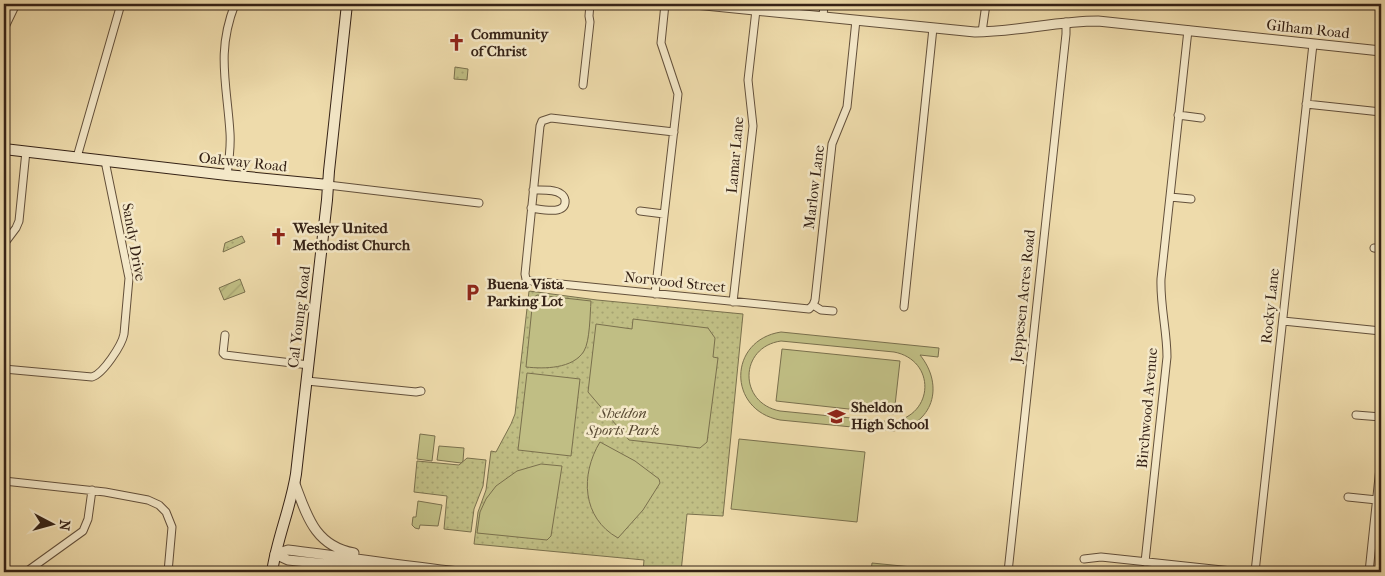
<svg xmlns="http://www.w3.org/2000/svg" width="1385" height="576" font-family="'IM FELL French Canon',serif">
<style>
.grass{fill:url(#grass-dots);stroke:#7a704d}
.garden{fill:url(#garden-furrows);stroke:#7a704d}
.pitch{fill:#c0be84;stroke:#7a704d;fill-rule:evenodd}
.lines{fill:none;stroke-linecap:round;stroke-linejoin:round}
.minor-casing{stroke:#63503b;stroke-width:9}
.tertiary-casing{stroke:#63503b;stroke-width:11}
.secondary-casing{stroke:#352216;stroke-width:12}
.minor{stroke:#f4e8c8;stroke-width:7}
.tertiary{stroke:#f4e8c8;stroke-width:9}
.secondary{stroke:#f4e8c8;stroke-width:10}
.labels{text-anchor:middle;stroke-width:5;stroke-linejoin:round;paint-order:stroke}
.street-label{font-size:15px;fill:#352216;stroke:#f4e8c8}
.poi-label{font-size:15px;font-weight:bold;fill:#352216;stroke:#f4e8c8;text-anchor:start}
.park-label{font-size:15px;font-style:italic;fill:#584932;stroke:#f4e8c8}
</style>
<defs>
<pattern id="grass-dots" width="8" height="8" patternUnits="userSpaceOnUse" patternTransform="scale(1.25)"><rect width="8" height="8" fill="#c0be84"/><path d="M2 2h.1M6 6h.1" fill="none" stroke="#a6a371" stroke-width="1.8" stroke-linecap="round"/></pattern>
<pattern id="garden-furrows" width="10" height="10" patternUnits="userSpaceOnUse" patternTransform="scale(1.25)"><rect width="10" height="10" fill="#c0be84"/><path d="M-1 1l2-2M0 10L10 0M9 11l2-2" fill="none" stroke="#a6a371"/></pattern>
</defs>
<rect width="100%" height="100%" fill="#eedbab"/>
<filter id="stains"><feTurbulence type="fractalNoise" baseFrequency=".004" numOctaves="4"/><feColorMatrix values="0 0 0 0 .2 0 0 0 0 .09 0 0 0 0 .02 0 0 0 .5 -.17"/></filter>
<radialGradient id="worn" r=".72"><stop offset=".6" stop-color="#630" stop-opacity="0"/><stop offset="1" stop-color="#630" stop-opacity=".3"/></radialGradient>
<path class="grass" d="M 455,67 L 468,69 L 467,80 L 454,79 Z
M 242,236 L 245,242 L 223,252 L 225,243 Z
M 529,291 L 597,300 L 743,314 L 723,516 L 687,514 L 681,572 L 643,572 L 644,560 L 474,544 L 478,512 L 486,490 L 491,451 L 496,452 L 511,424 L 515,414 Z
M 467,458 L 486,460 L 483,486 L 474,509 L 471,532 L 444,529 L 447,496 L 414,492 L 417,461 L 459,465 Z
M 872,563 L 912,567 L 911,572 L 871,572 Z"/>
<path class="garden" d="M 240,279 L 245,292 L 224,300 L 219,288 Z"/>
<path class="pitch" d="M 537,295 L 591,301 C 590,314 590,341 584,351 C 573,369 544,369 526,367 L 533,298 Z
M 633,319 L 708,328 L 715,338 L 713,357 L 718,358 L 707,442 L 700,448 L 629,440 L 588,392 L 596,324 L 632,329 Z
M 781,332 L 939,348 L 938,357 L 920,355 C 945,386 933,425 893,431 L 780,420 C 727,410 728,340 781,332 ZM 781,341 L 894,352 C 936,360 935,415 892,422 L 780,411 C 738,403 739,347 781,341 Z
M 782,349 L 900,361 L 894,414 L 776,401 Z
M 527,373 L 580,379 L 571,456 L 518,450 Z
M 420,434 L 435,436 L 432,461 L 417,459 Z
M 739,439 L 865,452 L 857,522 L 731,509 Z
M 600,442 L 635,461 L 659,479 L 660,483 L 643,510 L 618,538 C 582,518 580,475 600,442 Z
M 439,446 L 464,448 L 463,461 L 461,463 L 437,460 Z
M 541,464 L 562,466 L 551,536 L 547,540 L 477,533 L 480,512 L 486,499 L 496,486 L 517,471 Z
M 418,501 L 442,505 L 438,526 L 420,525 L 419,529 L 415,528 L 412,525 L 413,517 L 416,517 Z"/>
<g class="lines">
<defs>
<path id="minor" d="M 823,17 L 824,4
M 4,29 L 16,4
M 982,32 L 986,4
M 583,85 L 590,22 L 589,16 L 590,4
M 1306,104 L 1381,112
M 1178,115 L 1201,118
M 674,132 L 551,118 L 542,121 L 540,126 L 525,274 L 526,279 L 531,281 L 809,309 L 813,305 L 815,300 L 832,144 L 847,107 L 856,20
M 77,157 L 121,4
M 227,175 C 229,161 231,147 230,133 C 227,84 216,52 235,4
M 328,185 L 479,203
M 1170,197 L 1191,199
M 531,208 C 540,209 567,216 565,200 C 565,198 563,195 561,194 C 555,189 541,190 533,190
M 640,211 L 664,214
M 4,244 L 16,228 L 19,221 L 26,151
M 1374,248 L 1381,249
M 655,294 L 678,94 L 661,43 L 665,4
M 733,302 L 753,126 L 748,80 L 756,10
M 813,305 L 821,310 L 833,311
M 904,307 L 933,28
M 1283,321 L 1381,331
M 225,335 L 223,353 L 225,355 L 309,365
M 4,369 L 92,377 C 103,374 122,345 124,334 L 129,278 L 105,161
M 307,381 L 416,392 L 421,391
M 1356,415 L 1381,417
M 4,481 L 105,492 L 148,500 L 159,505 L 166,512 L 172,527 L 168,572
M 1348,497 L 1377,500
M 1084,559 L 1101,557 L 1241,572
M 1145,562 L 1167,357 C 1167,331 1160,305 1161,279 L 1188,30
M 26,572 L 83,531 L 88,519 L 92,490
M 1008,572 L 1066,34 L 1066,22
M 1255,572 L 1313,44
M 1369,572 L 1381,458"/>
<path id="tertiary" d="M 695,4 L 975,32 C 1016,32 1057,21 1098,21 L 1381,51
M 295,484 C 307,516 315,546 354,553
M 275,554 L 288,550 C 346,557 402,566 459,572
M 275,554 L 288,560 L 376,569 L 398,567"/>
<path id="secondary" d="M 4,149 L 227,175 L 328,185
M 272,572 C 277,538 291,507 296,474 L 327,200 L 329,171 L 347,4"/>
</defs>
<use href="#minor" class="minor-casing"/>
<use href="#tertiary" class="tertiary-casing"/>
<use href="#secondary" class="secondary-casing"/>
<use href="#minor" class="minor"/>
<use href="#tertiary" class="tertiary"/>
<use href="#secondary" class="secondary"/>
</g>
<defs>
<symbol id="church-bare" viewBox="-9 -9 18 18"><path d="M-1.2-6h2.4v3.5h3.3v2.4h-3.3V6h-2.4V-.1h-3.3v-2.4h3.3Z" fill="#8f2418" stroke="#f4e8c8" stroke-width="2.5" paint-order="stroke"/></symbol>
<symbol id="parking-bare" viewBox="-9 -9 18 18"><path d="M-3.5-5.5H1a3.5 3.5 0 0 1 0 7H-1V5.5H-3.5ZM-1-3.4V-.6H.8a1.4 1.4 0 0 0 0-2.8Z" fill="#8f2418" stroke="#f4e8c8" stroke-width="2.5" paint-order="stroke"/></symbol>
<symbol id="school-bare" viewBox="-9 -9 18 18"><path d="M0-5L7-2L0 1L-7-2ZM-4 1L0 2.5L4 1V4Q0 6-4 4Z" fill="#8f2418" stroke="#f4e8c8" stroke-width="2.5" paint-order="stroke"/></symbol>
</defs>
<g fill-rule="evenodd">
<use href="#church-bare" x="444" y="30" width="25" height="25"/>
<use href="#church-bare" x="266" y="224" width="25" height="25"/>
<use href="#parking-bare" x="460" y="280" width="25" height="25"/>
<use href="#school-bare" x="824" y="404" width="25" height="25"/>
</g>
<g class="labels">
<g class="street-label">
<text transform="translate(1308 29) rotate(6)" y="5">Gilham Road</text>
<text transform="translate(735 155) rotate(-85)" y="5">Lamar Lane</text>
<text transform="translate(243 162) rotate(6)" y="5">Oakway Road</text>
<text transform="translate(814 187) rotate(-83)" y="5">Marlow Lane</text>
<text transform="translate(134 242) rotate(80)" y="5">Sandy Drive</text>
<text transform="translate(675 282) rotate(6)" y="5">Norwood Street</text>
<text transform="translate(1023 296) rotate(-84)" y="5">Jeppesen Acres Road</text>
<text transform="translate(1270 306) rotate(-84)" y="5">Rocky Lane</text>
<text transform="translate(299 317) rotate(-83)" y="5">Cal Young Road</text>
<text transform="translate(1147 408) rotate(-85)" y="5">Birchwood Avenue</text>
</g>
<g class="poi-label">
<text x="471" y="39">Community<tspan x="471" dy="17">of Christ</tspan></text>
<text x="293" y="233">Wesley United<tspan x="293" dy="17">Methodist Church</tspan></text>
<text x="487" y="289">Buena Vista<tspan x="487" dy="17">Parking Lot</tspan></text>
<text x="851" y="412">Sheldon<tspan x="851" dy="17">High School</tspan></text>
</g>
<g class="park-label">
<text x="623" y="418">Sheldon<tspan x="623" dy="17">Sports Park</tspan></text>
</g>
</g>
<rect width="1385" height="576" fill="none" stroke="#eedbab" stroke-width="20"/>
<rect x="5" y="5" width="1375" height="566" fill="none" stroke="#352216" stroke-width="2.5"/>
<rect x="10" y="10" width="1365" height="556" fill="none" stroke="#352216"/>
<g transform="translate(52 524) rotate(96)" stroke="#f4e8c8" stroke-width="4" paint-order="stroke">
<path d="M0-4L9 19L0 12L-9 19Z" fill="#352216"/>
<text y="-8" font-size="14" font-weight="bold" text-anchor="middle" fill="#352216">N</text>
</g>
<rect width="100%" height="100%" filter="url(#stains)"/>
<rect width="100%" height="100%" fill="url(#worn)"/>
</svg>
